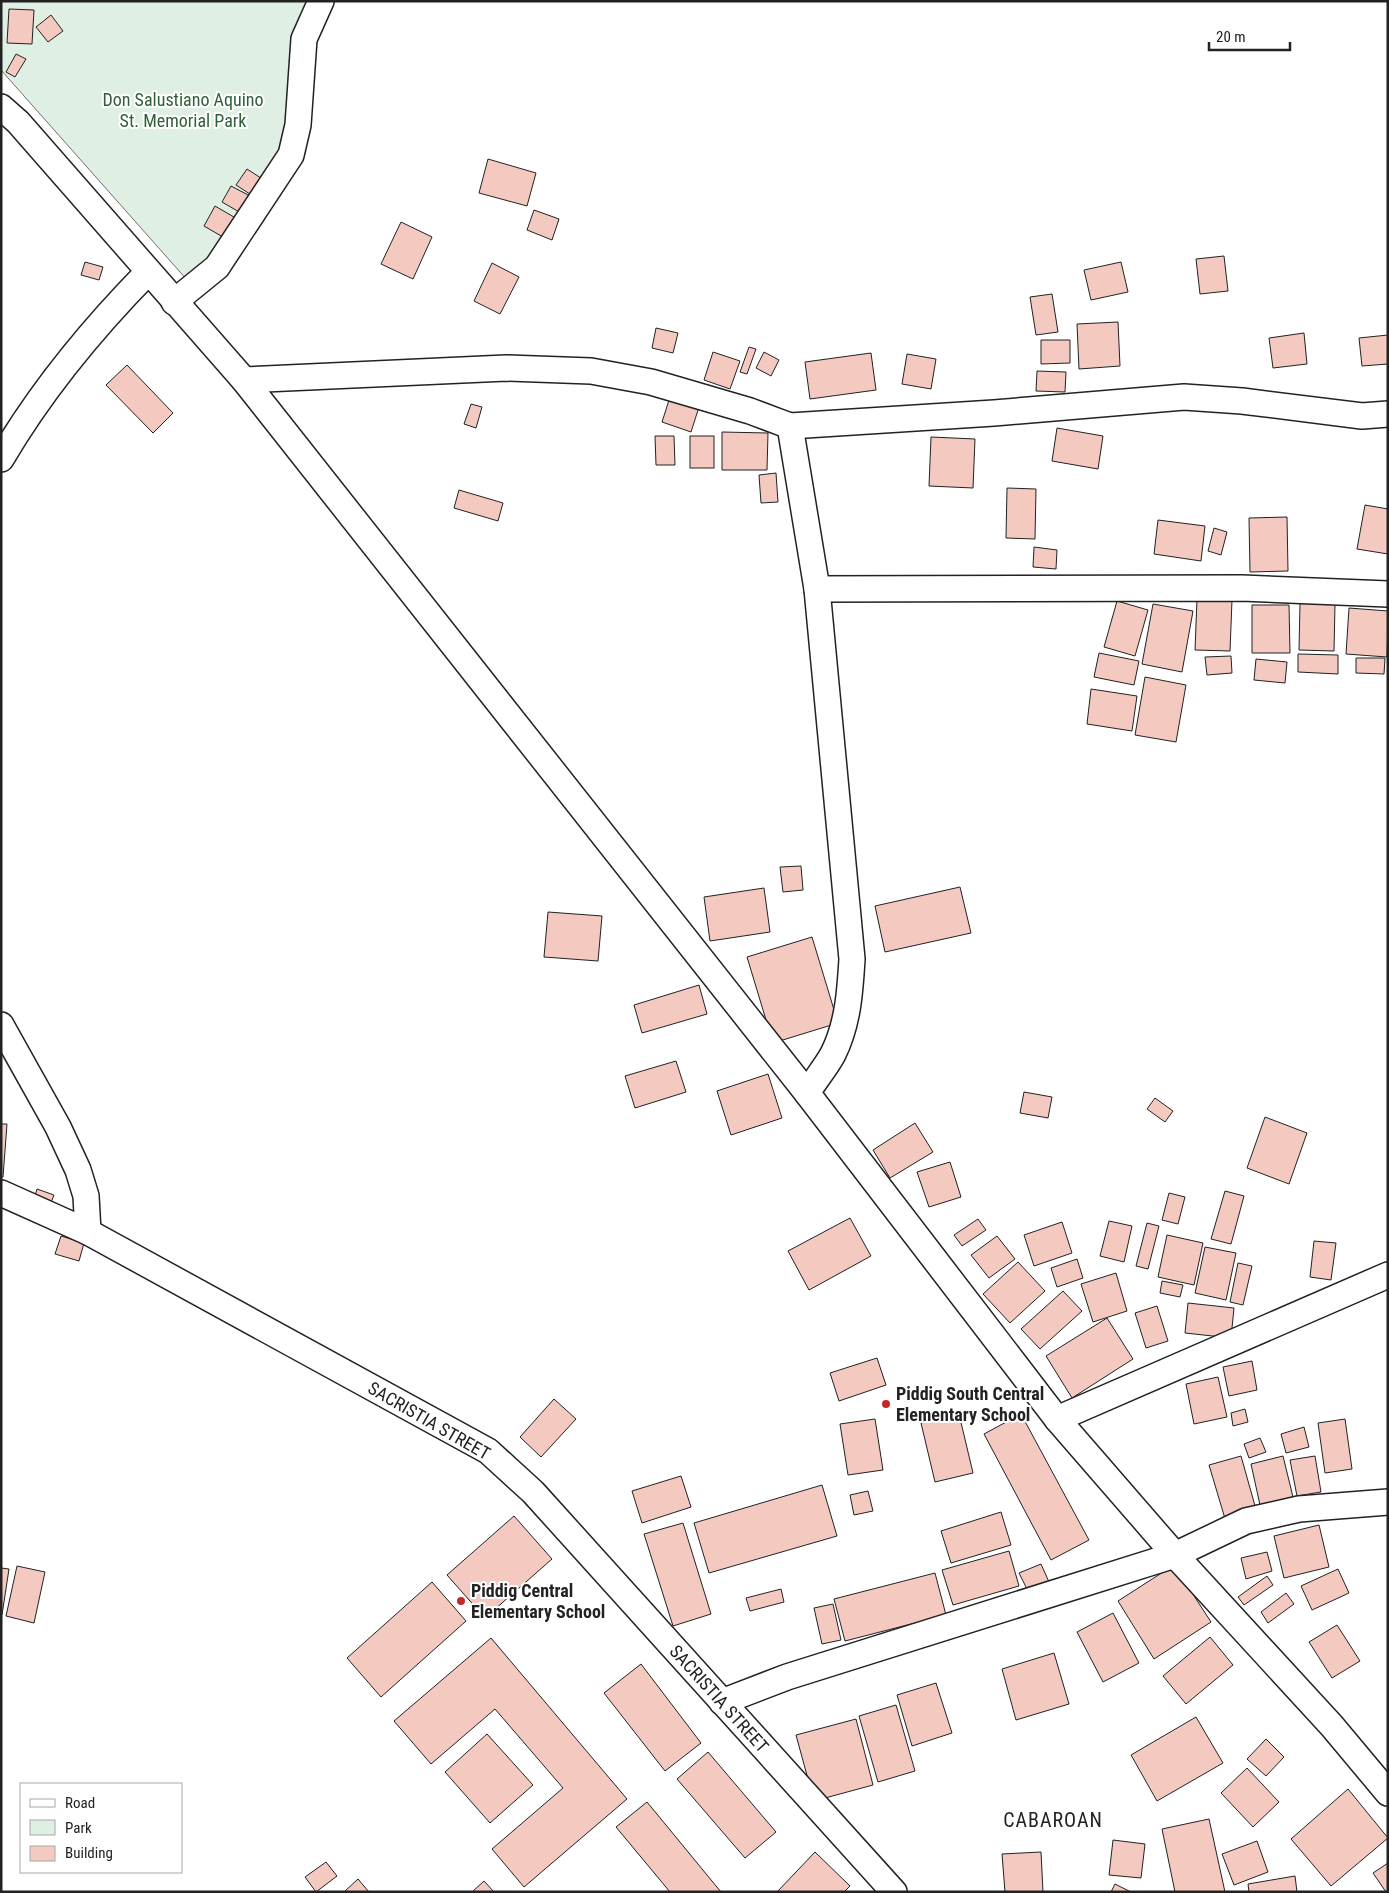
<svg xmlns="http://www.w3.org/2000/svg" width="1389" height="1893" font-family="'Roboto Condensed',sans-serif">
<style>
.green{fill:#e0efe3;stroke:#6f6f6f}
.building{fill:#f3c9c0;stroke:#222}
.lines{fill:none;stroke-linecap:round;stroke-linejoin:round}
.minor-casing{stroke:#222;stroke-width:28}
.minor{stroke:#fff;stroke-width:25}
.poi-dot{fill:#c62828;stroke:#fff;stroke-width:2}
.labels{text-anchor:middle;stroke-width:4;stroke-linejoin:round;paint-order:stroke}
.park-label{font-size:18px;fill:#2f5e38;stroke:#fff}
.poi-label{font-size:18px;font-weight:bold;fill:#222;stroke:#fff;text-anchor:start}
.street-label{font-size:18px;fill:#222;stroke:#fff}
.quarter-label{font-size:20px;letter-spacing:1px;fill:#222;stroke:#fff}
</style>
<rect width="100%" height="100%" fill="#fff"/>
<path class="green" d="M 1,1 L 312,1 L 288,148 L 234,238 L 188,281 L 1,70 Z"/>
<g class="building">
<path d="M 9,9 L 34,10 L 32,44 L 7,43 Z"/>
<path d="M 51,15 L 63,31 L 48,42 L 36,27 Z"/>
<path d="M 16,54 L 26,59 L 15,77 L 6,72 Z"/>
<path d="M 488,159 L 536,173 L 527,206 L 479,193 Z"/>
<path d="M 247,169 L 264,180 L 253,196 L 236,185 Z"/>
<path d="M 231,186 L 250,196 L 241,213 L 222,202 Z"/>
<path d="M 215,206 L 239,220 L 228,240 L 204,226 Z"/>
<path d="M 534,210 L 559,219 L 552,240 L 527,230 Z"/>
<path d="M 401,222 L 432,237 L 413,279 L 381,264 Z"/>
<path d="M 1224,256 L 1228,291 L 1200,294 L 1196,259 Z"/>
<path d="M 85,262 L 103,267 L 99,280 L 81,275 Z"/>
<path d="M 1121,262 L 1128,292 L 1091,300 L 1084,270 Z"/>
<path d="M 492,263 L 519,277 L 500,314 L 474,301 Z"/>
<path d="M 1052,294 L 1058,332 L 1036,335 L 1030,297 Z"/>
<path d="M 1118,322 L 1120,366 L 1079,369 L 1077,324 Z"/>
<path d="M 656,328 L 678,333 L 673,353 L 652,348 Z"/>
<path d="M 1304,333 L 1307,364 L 1273,368 L 1269,338 Z"/>
<path d="M 1388,335 L 1388,364 L 1362,366 L 1359,338 Z"/>
<path d="M 1041,340 L 1070,340 L 1070,363 L 1041,364 Z"/>
<path d="M 749,347 L 756,349 L 747,374 L 740,372 Z"/>
<path d="M 713,352 L 740,361 L 730,389 L 704,380 Z"/>
<path d="M 764,352 L 779,360 L 771,376 L 756,368 Z"/>
<path d="M 871,353 L 876,390 L 810,399 L 805,362 Z"/>
<path d="M 907,354 L 936,359 L 931,389 L 902,384 Z"/>
<path d="M 127,365 L 173,413 L 153,433 L 106,385 Z"/>
<path d="M 1037,371 L 1066,372 L 1065,392 L 1036,391 Z"/>
<path d="M 670,397 L 699,407 L 691,432 L 662,422 Z"/>
<path d="M 471,404 L 482,407 L 476,428 L 464,424 Z"/>
<path d="M 1057,428 L 1103,436 L 1098,469 L 1052,461 Z"/>
<path d="M 722,432 L 768,433 L 767,470 L 722,470 Z"/>
<path d="M 655,436 L 674,436 L 675,465 L 656,465 Z"/>
<rect x="690" y="436" width="24" height="32"/>
<path d="M 931,437 L 975,439 L 973,488 L 929,486 Z"/>
<path d="M 776,473 L 778,502 L 761,503 L 759,475 Z"/>
<path d="M 1007,488 L 1036,489 L 1035,539 L 1006,538 Z"/>
<path d="M 459,490 L 503,503 L 498,521 L 454,508 Z"/>
<path d="M 1365,505 L 1388,509 L 1388,554 L 1357,549 Z"/>
<path d="M 1287,517 L 1288,571 L 1250,572 L 1249,518 Z"/>
<path d="M 1158,520 L 1205,526 L 1201,561 L 1154,554 Z"/>
<path d="M 1214,528 L 1227,532 L 1221,555 L 1208,551 Z"/>
<path d="M 1034,547 L 1057,550 L 1056,569 L 1033,567 Z"/>
<path d="M 1197,599 L 1232,600 L 1230,651 L 1195,650 Z"/>
<path d="M 1117,601 L 1148,610 L 1135,656 L 1104,647 Z"/>
<path d="M 1300,603 L 1335,604 L 1334,651 L 1299,650 Z"/>
<path d="M 1153,604 L 1193,611 L 1182,672 L 1142,664 Z"/>
<path d="M 1252,605 L 1289,605 L 1290,653 L 1252,653 Z"/>
<path d="M 1349,608 L 1388,611 L 1387,657 L 1346,654 Z"/>
<path d="M 1099,653 L 1139,661 L 1134,685 L 1094,677 Z"/>
<path d="M 1298,654 L 1338,655 L 1338,674 L 1298,672 Z"/>
<path d="M 1231,656 L 1232,673 L 1207,675 L 1205,657 Z"/>
<path d="M 1356,658 L 1385,658 L 1384,674 L 1356,673 Z"/>
<path d="M 1256,659 L 1287,662 L 1285,683 L 1254,680 Z"/>
<path d="M 1145,677 L 1186,685 L 1176,742 L 1135,735 Z"/>
<path d="M 1091,689 L 1137,696 L 1132,731 L 1087,724 Z"/>
<path d="M 801,866 L 803,890 L 783,892 L 780,867 Z"/>
<path d="M 960,887 L 971,933 L 885,952 L 875,906 Z"/>
<path d="M 764,888 L 770,932 L 710,941 L 704,897 Z"/>
<path d="M 548,912 L 602,916 L 598,961 L 544,957 Z"/>
<path d="M 812,937 L 838,1023 L 773,1043 L 747,957 Z"/>
<path d="M 699,985 L 707,1014 L 642,1033 L 634,1005 Z"/>
<path d="M 676,1061 L 686,1092 L 635,1108 L 625,1076 Z"/>
<path d="M 768,1074 L 782,1118 L 731,1135 L 717,1091 Z"/>
<path d="M 1024,1092 L 1052,1097 L 1048,1118 L 1020,1113 Z"/>
<path d="M 1155,1098 L 1173,1111 L 1165,1122 L 1147,1109 Z"/>
<path d="M 1265,1117 L 1307,1133 L 1289,1184 L 1247,1168 Z"/>
<path d="M 915,1123 L 933,1152 L 890,1178 L 873,1150 Z"/>
<path d="M 1,1124 L 7,1124 L 3,1177 L 1,1177 Z"/>
<path d="M 950,1162 L 961,1197 L 929,1207 L 917,1172 Z"/>
<path d="M 37,1189 L 54,1195 L 50,1205 L 34,1199 Z"/>
<path d="M 1225,1191 L 1244,1196 L 1231,1244 L 1211,1239 Z"/>
<path d="M 1169,1193 L 1185,1197 L 1178,1224 L 1162,1220 Z"/>
<path d="M 850,1218 L 871,1256 L 809,1290 L 788,1251 Z"/>
<path d="M 978,1219 L 986,1230 L 962,1246 L 954,1235 Z"/>
<path d="M 1109,1221 L 1132,1226 L 1124,1262 L 1100,1256 Z"/>
<path d="M 1062,1222 L 1072,1253 L 1034,1266 L 1024,1235 Z"/>
<path d="M 1147,1223 L 1159,1226 L 1148,1269 L 1136,1266 Z"/>
<path d="M 1167,1235 L 1203,1243 L 1194,1285 L 1158,1277 Z"/>
<path d="M 61,1236 L 84,1243 L 79,1261 L 55,1254 Z"/>
<path d="M 997,1236 L 1015,1259 L 989,1278 L 971,1255 Z"/>
<path d="M 1314,1241 L 1336,1243 L 1331,1280 L 1310,1277 Z"/>
<path d="M 1205,1247 L 1236,1253 L 1226,1300 L 1195,1293 Z"/>
<path d="M 1077,1259 L 1083,1278 L 1057,1287 L 1051,1268 Z"/>
<path d="M 1018,1262 L 1045,1291 L 1010,1323 L 983,1294 Z"/>
<path d="M 1238,1263 L 1252,1266 L 1243,1305 L 1230,1302 Z"/>
<path d="M 1116,1273 L 1127,1311 L 1093,1322 L 1081,1284 Z"/>
<path d="M 1162,1281 L 1183,1285 L 1180,1297 L 1160,1293 Z"/>
<path d="M 1063,1291 L 1082,1311 L 1040,1349 L 1021,1329 Z"/>
<path d="M 1188,1303 L 1234,1308 L 1231,1338 L 1185,1333 Z"/>
<path d="M 1157,1306 L 1168,1341 L 1146,1348 L 1135,1313 Z"/>
<path d="M 1107,1318 L 1133,1359 L 1072,1398 L 1046,1356 Z"/>
<path d="M 877,1358 L 886,1385 L 839,1401 L 830,1373 Z"/>
<path d="M 1252,1361 L 1257,1390 L 1229,1396 L 1223,1367 Z"/>
<path d="M 1218,1377 L 1227,1417 L 1194,1424 L 1186,1384 Z"/>
<path d="M 554,1399 L 576,1419 L 541,1457 L 520,1437 Z"/>
<path d="M 1245,1409 L 1248,1422 L 1233,1426 L 1231,1413 Z"/>
<path d="M 959,1414 L 973,1473 L 935,1482 L 921,1423 Z"/>
<path d="M 1021,1414 L 1089,1540 L 1051,1560 L 984,1434 Z"/>
<path d="M 875,1419 L 883,1470 L 848,1475 L 840,1424 Z"/>
<path d="M 1345,1419 L 1352,1469 L 1325,1473 L 1318,1423 Z"/>
<path d="M 1304,1427 L 1309,1447 L 1286,1453 L 1281,1434 Z"/>
<path d="M 1260,1438 L 1266,1452 L 1249,1458 L 1244,1444 Z"/>
<path d="M 1241,1456 L 1257,1513 L 1226,1522 L 1209,1465 Z"/>
<path d="M 1283,1456 L 1293,1497 L 1260,1505 L 1251,1464 Z"/>
<path d="M 1315,1456 L 1321,1492 L 1297,1496 L 1290,1460 Z"/>
<path d="M 681,1476 L 691,1507 L 642,1523 L 632,1491 Z"/>
<path d="M 822,1485 L 837,1536 L 709,1573 L 694,1523 Z"/>
<path d="M 868,1491 L 873,1511 L 854,1515 L 850,1495 Z"/>
<path d="M 1001,1512 L 1011,1545 L 951,1563 L 941,1531 Z"/>
<path d="M 514,1516 L 552,1559 L 485,1618 L 447,1575 Z"/>
<path d="M 683,1523 L 711,1614 L 673,1626 L 644,1534 Z"/>
<path d="M 1319,1525 L 1329,1567 L 1284,1578 L 1274,1536 Z"/>
<path d="M 1009,1551 L 1019,1586 L 953,1605 L 942,1570 Z"/>
<path d="M 1267,1552 L 1272,1571 L 1246,1579 L 1241,1558 Z"/>
<path d="M 1041,1564 L 1049,1582 L 1028,1591 L 1019,1573 Z"/>
<path d="M 1174,1565 L 1211,1622 L 1154,1659 L 1118,1601 Z"/>
<path d="M 17,1566 L 45,1572 L 34,1623 L 6,1616 Z"/>
<path d="M 1,1568 L 9,1569 L 2,1615 L 1,1615 Z"/>
<path d="M 1338,1569 L 1349,1593 L 1312,1610 L 1301,1586 Z"/>
<path d="M 935,1573 L 946,1615 L 845,1641 L 834,1599 Z"/>
<path d="M 1267,1576 L 1273,1585 L 1244,1605 L 1238,1597 Z"/>
<path d="M 432,1582 L 466,1621 L 381,1697 L 347,1658 Z"/>
<path d="M 781,1589 L 784,1602 L 750,1611 L 746,1598 Z"/>
<path d="M 1286,1593 L 1294,1604 L 1268,1623 L 1261,1612 Z"/>
<path d="M 833,1604 L 841,1640 L 822,1644 L 814,1608 Z"/>
<path d="M 1113,1613 L 1139,1663 L 1103,1682 L 1077,1632 Z"/>
<path d="M 1337,1625 L 1360,1661 L 1332,1678 L 1309,1642 Z"/>
<path d="M 1210,1637 L 1233,1665 L 1186,1704 L 1163,1676 Z"/>
<path d="M 491,1638 L 627,1799 L 524,1887 L 492,1849 L 563,1788 L 495,1709 L 431,1764 L 394,1721 Z"/>
<path d="M 1054,1653 L 1069,1704 L 1016,1720 L 1002,1669 Z"/>
<path d="M 641,1664 L 701,1743 L 665,1771 L 604,1693 Z"/>
<path d="M 936,1683 L 952,1733 L 912,1746 L 897,1695 Z"/>
<path d="M 896,1705 L 915,1771 L 878,1782 L 859,1716 Z"/>
<path d="M 1196,1717 L 1223,1763 L 1157,1801 L 1131,1755 Z"/>
<path d="M 856,1719 L 873,1785 L 814,1801 L 796,1735 Z"/>
<path d="M 487,1734 L 533,1785 L 490,1823 L 445,1772 Z"/>
<path d="M 1266,1739 L 1284,1757 L 1266,1776 L 1247,1759 Z"/>
<path d="M 708,1752 L 776,1832 L 745,1858 L 677,1779 Z"/>
<path d="M 1247,1768 L 1279,1802 L 1253,1827 L 1221,1793 Z"/>
<path d="M 1348,1789 L 1388,1838 L 1331,1886 L 1291,1839 Z"/>
<path d="M 647,1802 L 721,1892 L 670,1892 L 616,1827 Z"/>
<path d="M 1209,1819 L 1225,1892 L 1175,1892 L 1162,1829 Z"/>
<path d="M 1113,1840 L 1145,1844 L 1141,1878 L 1109,1875 Z"/>
<path d="M 1257,1841 L 1268,1872 L 1234,1885 L 1222,1854 Z"/>
<path d="M 815,1852 L 850,1886 L 844,1892 L 777,1892 Z"/>
<path d="M 1041,1852 L 1043,1892 L 1005,1892 L 1002,1854 Z"/>
<path d="M 326,1862 L 337,1876 L 316,1892 L 305,1877 Z"/>
<path d="M 1388,1863 L 1388,1892 L 1386,1892 L 1373,1873 Z"/>
<path d="M 1295,1876 L 1297,1892 L 1249,1892 L 1248,1884 Z"/>
<path d="M 358,1879 L 369,1892 L 344,1892 Z"/>
<path d="M 484,1881 L 494,1892 L 472,1892 Z"/>
<path d="M 1115,1884 L 1131,1892 L 1111,1892 Z"/>
</g>
<g class="lines">
<defs>
<g id="minor">
<path d="M 1,107 L 18,122 L 244,380 L 807,1093 L 1057,1419 L 1175,1555 L 1332,1726 L 1388,1793"/>
<path d="M 174,302 L 217,267 L 291,155 L 298,125 L 304,39 L 321,1"/>
<path d="M 244,380 L 506,368 L 591,371 L 651,382 L 750,411 L 790,426 L 994,413 L 1184,397 L 1242,401 L 1362,416 L 1388,414"/>
<path d="M 790,426 L 817,589 L 852,959 C 850,992 848,1024 833,1054 C 826,1067 815,1080 807,1093"/>
<path d="M 1,459 C 42,389 91,330 148,272"/>
<path d="M 817,589 L 1242,588 L 1388,594"/>
<path d="M 1,1025 L 58,1127 L 78,1170 L 86,1196 L 88,1232"/>
<path d="M 1,1193 L 88,1232 L 488,1451 L 533,1492 L 894,1892"/>
<path d="M 1057,1419 L 1388,1275"/>
<path d="M 722,1702 L 787,1677 L 1175,1555 L 1246,1521 L 1299,1509 L 1388,1502"/>
</g>
</defs>
<use href="#minor" class="minor-casing"/>
<use href="#minor" class="minor"/>
</g>
<g class="poi-dot">
<circle cx="886" cy="1404" r="5"/>
<circle cx="461" cy="1601" r="5"/>
</g>
<g class="labels">
<g class="park-label">
<text x="183" y="106">Don Salustiano Aquino<tspan x="183" dy="21">St. Memorial Park</tspan></text>
</g>
<g class="poi-label">
<text x="896" y="1400">Piddig South Central<tspan x="896" dy="21">Elementary School</tspan></text>
<text x="471" y="1597">Piddig Central<tspan x="471" dy="21">Elementary School</tspan></text>
</g>
<g class="street-label">
<text transform="translate(429 1421) rotate(30)" y="6">SACRISTIA STREET</text>
<text transform="translate(719 1699) rotate(48)" y="6">SACRISTIA STREET</text>
</g>
<g class="quarter-label">
<text x="1053" y="1827">CABAROAN</text>
</g>
</g>
<rect width="1389" height="1893" fill="none" stroke="#222222" stroke-width="5"/>
<rect x="20" y="1783" width="162" height="90" fill="#ffffff" stroke="#a7a7a7"/>
<rect x="30" y="1799" width="25" height="8" fill="#ffffff" stroke="#a7a7a7"/>
<text x="65" y="1808" font-size="15" fill="#222222">Road</text>
<rect x="30" y="1820" width="25" height="15" fill="#e0efe3" stroke="#a7a7a7"/>
<text x="65" y="1833" font-size="15" fill="#222222">Park</text>
<rect x="30" y="1846" width="25" height="15" fill="#f3c9c0" stroke="#a7a7a7"/>
<text x="65" y="1858" font-size="15" fill="#222222">Building</text>
<path d="M1209 42v8h81v-8" fill="none" stroke="#222222" stroke-width="2.5"/>
<text x="1216" y="42" font-size="15" fill="#222222" stroke="#ffffff" stroke-width="4" paint-order="stroke">20 m</text>
</svg>
